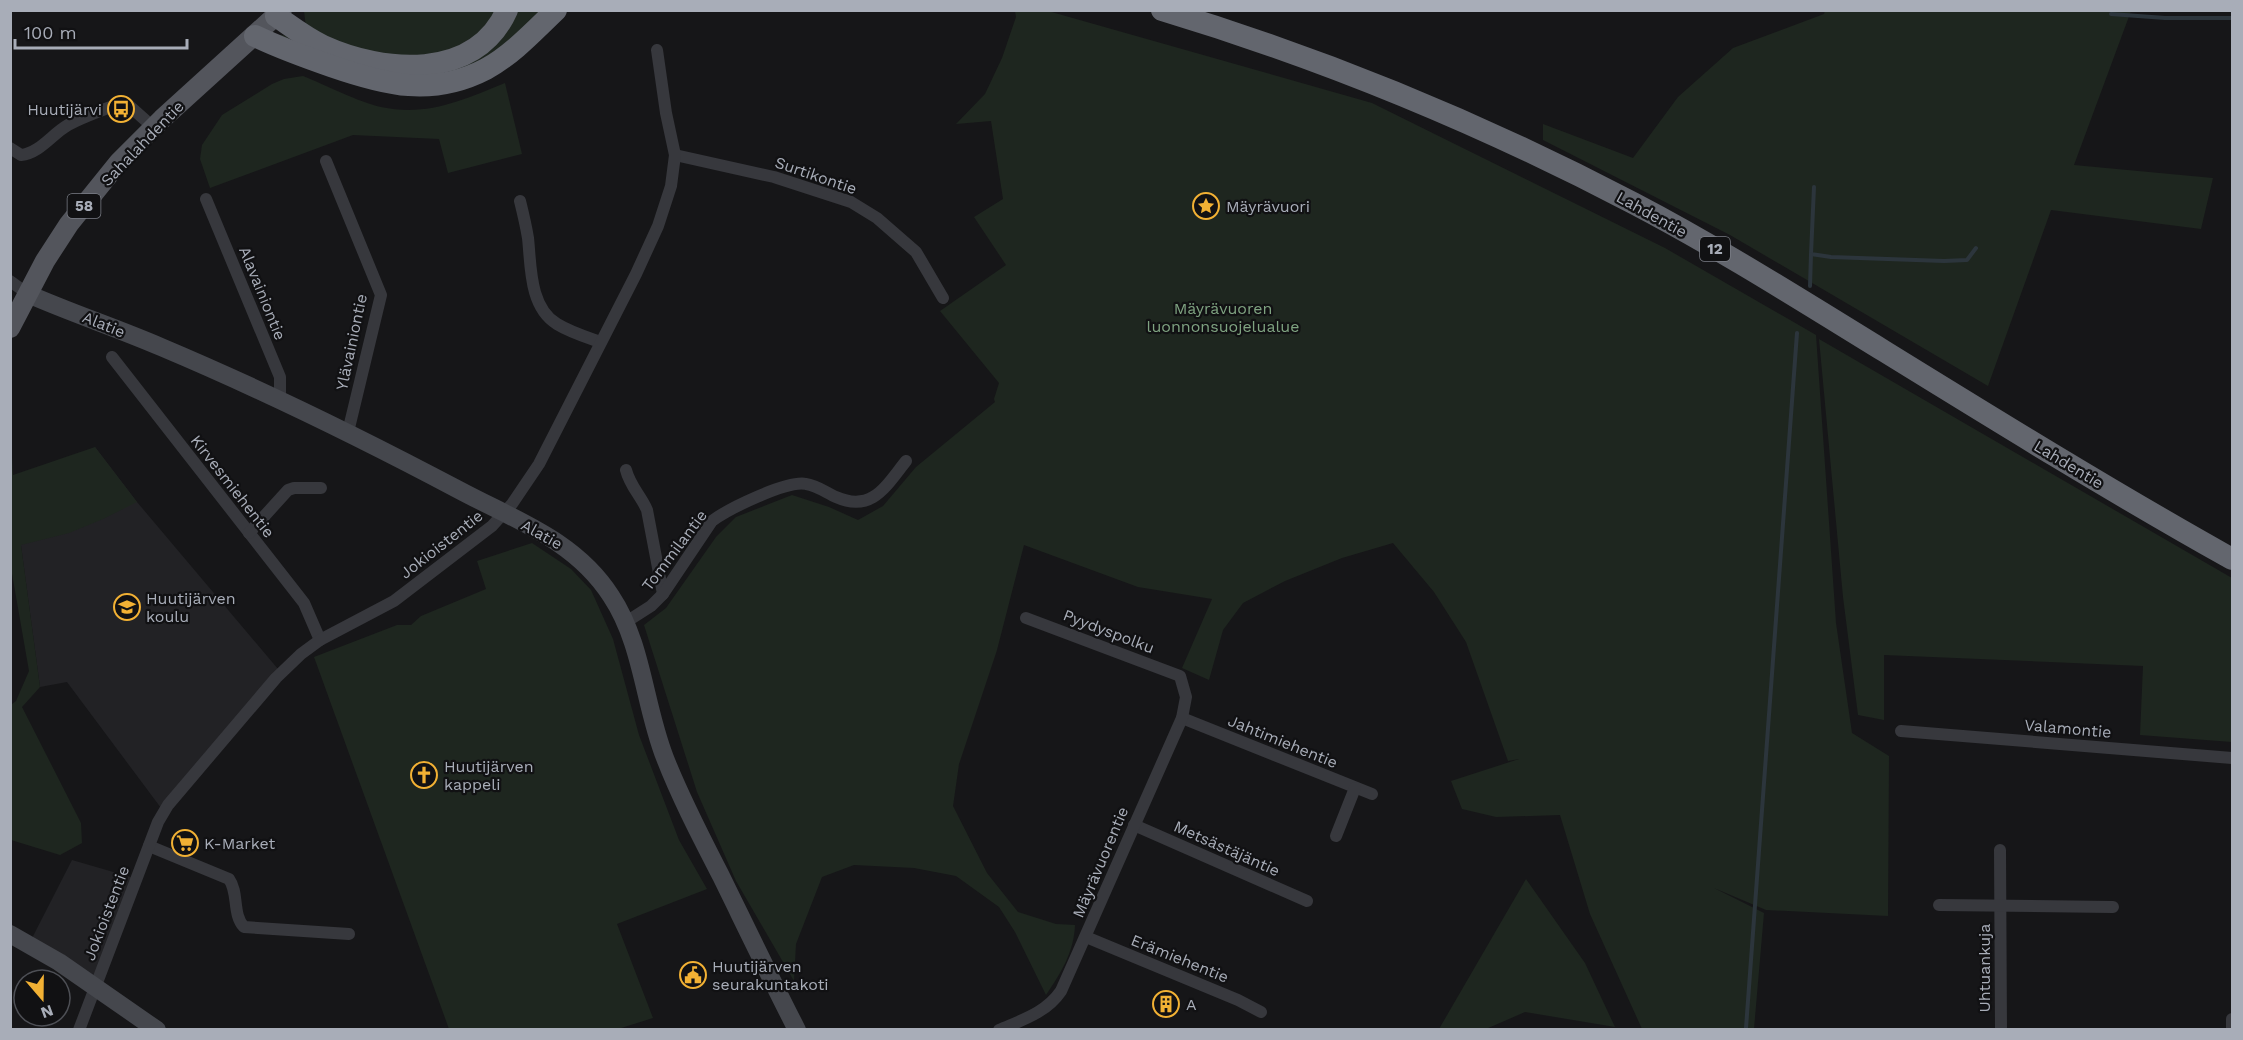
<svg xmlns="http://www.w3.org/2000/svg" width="2243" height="1040" font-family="'Work Sans',sans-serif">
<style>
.built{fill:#222225}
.green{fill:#1e261f}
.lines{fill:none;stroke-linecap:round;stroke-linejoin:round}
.stream{stroke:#2c353c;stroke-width:4}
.street{stroke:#37383d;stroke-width:12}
.secondary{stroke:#45474d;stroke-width:18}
.primary{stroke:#53555c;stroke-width:20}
.highway{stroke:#63666e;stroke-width:22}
.labels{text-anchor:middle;stroke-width:4.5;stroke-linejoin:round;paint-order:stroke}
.shield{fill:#111113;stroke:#7b7e86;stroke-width:1.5}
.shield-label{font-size:15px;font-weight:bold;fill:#a8adb8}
.poi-label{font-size:16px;fill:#a8adb8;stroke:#111113;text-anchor:start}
.street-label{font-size:16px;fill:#a8adb8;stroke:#111113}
.park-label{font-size:16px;fill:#7fa381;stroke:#111113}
</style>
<rect width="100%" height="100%" fill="#161618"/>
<g class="built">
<path d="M 95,447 L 137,502 L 278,669 L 161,808 L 67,682 L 40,687 L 15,501 Z"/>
<path d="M 72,860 L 141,880 L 94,993 L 27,948 Z"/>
</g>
<g class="green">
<path d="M 304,11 L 500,11 L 489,28 L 437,58 L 361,53 L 306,27 Z"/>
<path d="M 512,11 L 549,11 L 494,57 L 435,81 L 276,35 L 283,35 L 433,70 Z"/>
<path d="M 1015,11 L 1048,11 L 1372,103 L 1665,248 L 1816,335 L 1836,623 L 1852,733 L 1889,756 L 1888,916 L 1766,910 L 1714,888 L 1764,913 L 1754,1029 L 1642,1029 L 1590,914 L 1560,815 L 1496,817 L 1462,809 L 1451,781 L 1519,759 L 1508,761 L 1466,642 L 1434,592 L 1393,543 L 1342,558 L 1285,581 L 1243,603 L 1223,630 L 1209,680 L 1182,668 L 1212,599 L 1138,587 L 1024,545 L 997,650 L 959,764 L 953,806 L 987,873 L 1018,912 L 1056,924 L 1075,925 C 1074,952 1061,973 1046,995 L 1015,932 L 999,907 L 956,876 L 914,868 L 854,865 L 822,877 L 796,944 L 794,981 L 736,881 L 697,792 L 644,625 L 666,608 L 716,537 L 736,517 L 792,495 L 829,507 L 858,520 L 883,506 L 916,467 L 995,402 L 994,399 L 999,383 L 940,311 L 1006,265 L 974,217 L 1003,199 L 991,121 L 956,124 L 985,94 L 1002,58 L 1016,17 Z"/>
<path d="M 1825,11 L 2131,11 L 2074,165 L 2213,178 L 2201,229 L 2051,210 L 1988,386 L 1730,235 L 1543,140 L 1543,124 L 1633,158 L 1678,97 L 1733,48 L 1824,14 Z"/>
<path d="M 303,76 C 326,85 358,102 381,107 C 427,117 463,100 505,83 L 522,154 L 448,173 L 439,139 L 353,135 L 210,188 L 200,159 L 202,145 L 222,115 L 272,84 L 284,79 Z"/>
<path d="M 1819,339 L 2232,578 L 2232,742 L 2140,735 L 2143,666 L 1884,655 L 1884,720 L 1858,715 L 1843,597 Z"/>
<path d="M 11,438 L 13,475 L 95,447 L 137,502 L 103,519 L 69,533 L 21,545 L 40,687 L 22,707 L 81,823 L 82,843 L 60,855 L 11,840 L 11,705 L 16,701 L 29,671 L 11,568 Z"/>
<path d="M 532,543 L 571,569 L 591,590 L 613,639 L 639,735 L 679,840 L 707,889 L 617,924 L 653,1018 L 618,1029 L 449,1029 L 314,657 L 397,625 L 411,625 L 421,616 L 486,589 L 477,561 Z"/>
<path d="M 1526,879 L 1585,963 L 1615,1027 L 1525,1012 L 1486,1029 L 1439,1029 Z"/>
</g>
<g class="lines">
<g class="stream">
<path d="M 2111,14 L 2165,18 L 2232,18"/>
<path d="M 1814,187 L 1811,254 L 1831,257 L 1944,261 L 1967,260 L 1976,248"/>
<path d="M 1810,286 L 1811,254"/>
<path d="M 1746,1028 L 1797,333"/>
</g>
<g class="street">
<path d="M 10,148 L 21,155 C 40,153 52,134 68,125 C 86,115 105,109 125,102 L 153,127"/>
<path d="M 675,155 L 774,177 L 851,202 L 877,218 L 916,252 L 943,298"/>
<path d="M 326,161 L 381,295 L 348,432"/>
<path d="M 206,199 L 280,377 L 280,401"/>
<path d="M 520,201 C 523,213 526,226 528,238 C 531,265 529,307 557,324 C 570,332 586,337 600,342"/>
<path d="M 10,281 L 28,294"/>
<path d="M 112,357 L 304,603 L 320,640"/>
<path d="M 626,470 C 630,486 641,496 647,510 L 663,594"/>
<path d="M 249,533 L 288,490 L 294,488 L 321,488"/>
<path d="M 626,622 L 651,606 L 663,594 L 712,521 C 728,509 787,480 806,484 C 816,485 827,493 836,497 C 872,513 886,486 906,461"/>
<path d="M 1182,718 L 1372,794"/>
<path d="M 1901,731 L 2232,758"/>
<path d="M 1134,825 L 1307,901"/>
<path d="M 1336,836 L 1355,788"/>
<path d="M 149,846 L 229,879 C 239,893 232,914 244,927 L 349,934"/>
<path d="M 2000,850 L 2001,1030"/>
<path d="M 1939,905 L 2113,907"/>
<path d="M 1086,937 L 1238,1000 L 1261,1012"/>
<path d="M 79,1030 L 158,822 L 168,805 L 276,678 L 301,654 L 320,640 L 394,601 L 492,526 L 512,504 L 539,464 L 636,274 L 658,226 L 671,186 L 675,155 L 666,113 L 657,50"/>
<path d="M 999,1030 C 1022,1020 1046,1013 1061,991 L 1182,718 L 1186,697 L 1180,676 L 1026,618"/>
<path d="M 2232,1030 L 2232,1019"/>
</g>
<g class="secondary">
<path d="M 28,294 C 71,313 117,328 161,347 C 263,390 361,438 459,490 C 515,520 575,540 611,596 C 643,644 644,705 665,758 C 681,799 701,837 721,876 C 746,927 771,979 797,1030"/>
<path d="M 10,934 L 59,962 L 157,1030"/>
</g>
<path class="primary" d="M 10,328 L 45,261 L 69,224 L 119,162 L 162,119 L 282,10"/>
<g class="highway">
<path d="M 1162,10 C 1325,59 1482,124 1633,203 C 1719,248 1801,300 1884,351 C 1999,422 2114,493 2232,559"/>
<path d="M 276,16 C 292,27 306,38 323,46 C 382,73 475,82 507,10"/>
<path d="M 255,36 C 280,48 305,57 331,66 C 386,85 432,97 486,69 C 512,55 535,30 556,10"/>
</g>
</g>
<defs>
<symbol id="bus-ring" viewBox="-11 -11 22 22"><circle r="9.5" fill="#111113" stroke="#f2b134" stroke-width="1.5"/><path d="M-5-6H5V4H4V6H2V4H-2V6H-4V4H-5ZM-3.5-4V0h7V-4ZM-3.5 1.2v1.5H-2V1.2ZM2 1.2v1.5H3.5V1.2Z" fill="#f2b134"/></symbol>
<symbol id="sight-ring" viewBox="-11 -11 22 22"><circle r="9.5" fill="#111113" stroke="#f2b134" stroke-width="1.5"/><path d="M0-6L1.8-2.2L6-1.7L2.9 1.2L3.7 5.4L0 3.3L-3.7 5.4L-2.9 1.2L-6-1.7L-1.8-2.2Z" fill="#f2b134"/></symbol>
<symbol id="school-ring" viewBox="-11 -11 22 22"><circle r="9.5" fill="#111113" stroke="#f2b134" stroke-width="1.5"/><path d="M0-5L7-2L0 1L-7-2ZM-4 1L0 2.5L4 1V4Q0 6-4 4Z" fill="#f2b134"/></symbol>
<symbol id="church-ring" viewBox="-11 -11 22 22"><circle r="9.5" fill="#111113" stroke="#f2b134" stroke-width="1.5"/><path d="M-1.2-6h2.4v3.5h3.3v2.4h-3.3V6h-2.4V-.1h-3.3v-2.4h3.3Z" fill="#f2b134"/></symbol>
<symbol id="supermarket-ring" viewBox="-11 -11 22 22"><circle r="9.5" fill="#111113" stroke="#f2b134" stroke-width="1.5"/><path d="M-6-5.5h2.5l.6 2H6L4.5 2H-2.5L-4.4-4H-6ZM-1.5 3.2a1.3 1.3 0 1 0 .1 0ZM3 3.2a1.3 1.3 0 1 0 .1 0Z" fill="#f2b134"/></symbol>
<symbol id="civic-ring" viewBox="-11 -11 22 22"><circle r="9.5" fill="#111113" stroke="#f2b134" stroke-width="1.5"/><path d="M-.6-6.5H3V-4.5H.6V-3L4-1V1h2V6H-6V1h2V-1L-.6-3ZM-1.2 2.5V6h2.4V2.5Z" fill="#f2b134"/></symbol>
<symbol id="building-ring" viewBox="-11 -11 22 22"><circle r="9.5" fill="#111113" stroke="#f2b134" stroke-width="1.5"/><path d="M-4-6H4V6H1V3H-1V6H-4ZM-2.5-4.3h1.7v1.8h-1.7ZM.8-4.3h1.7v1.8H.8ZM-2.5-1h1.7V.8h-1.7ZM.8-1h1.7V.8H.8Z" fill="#f2b134"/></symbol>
</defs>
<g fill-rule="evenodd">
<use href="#bus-ring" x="106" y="94" width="30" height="30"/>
<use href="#sight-ring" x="1191" y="191" width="30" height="30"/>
<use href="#school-ring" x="112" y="592" width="30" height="30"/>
<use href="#church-ring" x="409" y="760" width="30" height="30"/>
<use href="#supermarket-ring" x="170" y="828" width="30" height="30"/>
<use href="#civic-ring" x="678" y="960" width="30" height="30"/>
<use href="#building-ring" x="1151" y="989" width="30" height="30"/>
</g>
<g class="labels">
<g class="shield">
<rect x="67.5" y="194" width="33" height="24" rx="4.5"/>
<rect x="1700" y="237" width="30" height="24" rx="4.5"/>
</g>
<g class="shield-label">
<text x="84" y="211">58</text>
<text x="1715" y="254">12</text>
</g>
<g class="poi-label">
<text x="102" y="115" text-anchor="end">Huutijärvi</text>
<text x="1226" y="212">Mäyrävuori</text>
<text x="146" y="604">Huutijärven<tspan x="146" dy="18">koulu</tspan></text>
<text x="444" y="772">Huutijärven<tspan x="444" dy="18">kappeli</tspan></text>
<text x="204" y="849">K-Market</text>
<text x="712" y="972">Huutijärven<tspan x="712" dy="18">seurakuntakoti</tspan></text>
<text x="1186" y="1010">A</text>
</g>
<g class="street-label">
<text transform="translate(142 143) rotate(-46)" y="6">Sahalahdentie</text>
<text transform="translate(816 175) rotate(19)" y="6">Surtikontie</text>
<text transform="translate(1652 214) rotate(29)" y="6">Lahdentie</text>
<text transform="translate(263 293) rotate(68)" y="6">Alavainiontie</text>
<text transform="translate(104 324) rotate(22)" y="6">Alatie</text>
<text transform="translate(351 342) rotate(-78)" y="6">Ylävainiontie</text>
<text transform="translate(2069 464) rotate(31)" y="6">Lahdentie</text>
<text transform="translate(233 486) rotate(52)" y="6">Kirvesmiehentie</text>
<text transform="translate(542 534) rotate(29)" y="6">Alatie</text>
<text transform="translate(441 544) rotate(-38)" y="6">Jokioistentie</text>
<text transform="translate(674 550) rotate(-53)" y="6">Tommilantie</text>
<text transform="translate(1109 631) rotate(21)" y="6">Pyydyspolku</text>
<text transform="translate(2068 728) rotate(5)" y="6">Valamontie</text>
<text transform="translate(1283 741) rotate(22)" y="6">Jahtimiehentie</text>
<text transform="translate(1227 848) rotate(24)" y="6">Metsästäjäntie</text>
<text transform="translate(1100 862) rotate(-67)" y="6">Mäyrävuorentie</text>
<text transform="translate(106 913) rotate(-69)" y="6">Jokioistentie</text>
<text transform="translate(1180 958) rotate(22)" y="6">Erämiehentie</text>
<text transform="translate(1984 968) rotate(-90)" y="6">Uhtuankuja</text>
</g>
<g class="park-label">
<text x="1223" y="314">Mäyrävuoren<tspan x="1223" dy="18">luonnonsuojelualue</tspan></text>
</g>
</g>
<rect width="2243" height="1040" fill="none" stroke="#a8adb8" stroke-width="24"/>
<g transform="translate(42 998) rotate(160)"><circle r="28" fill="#111113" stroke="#4d4f55" stroke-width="1.5"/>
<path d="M0-4.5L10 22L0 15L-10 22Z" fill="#f2b134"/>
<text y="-9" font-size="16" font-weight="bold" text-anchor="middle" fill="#a8adb8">N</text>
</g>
<path d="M15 39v9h172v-9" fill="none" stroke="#a8adb8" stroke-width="3"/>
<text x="24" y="39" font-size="18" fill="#a8adb8" stroke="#111113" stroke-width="4.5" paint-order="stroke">100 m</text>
</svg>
